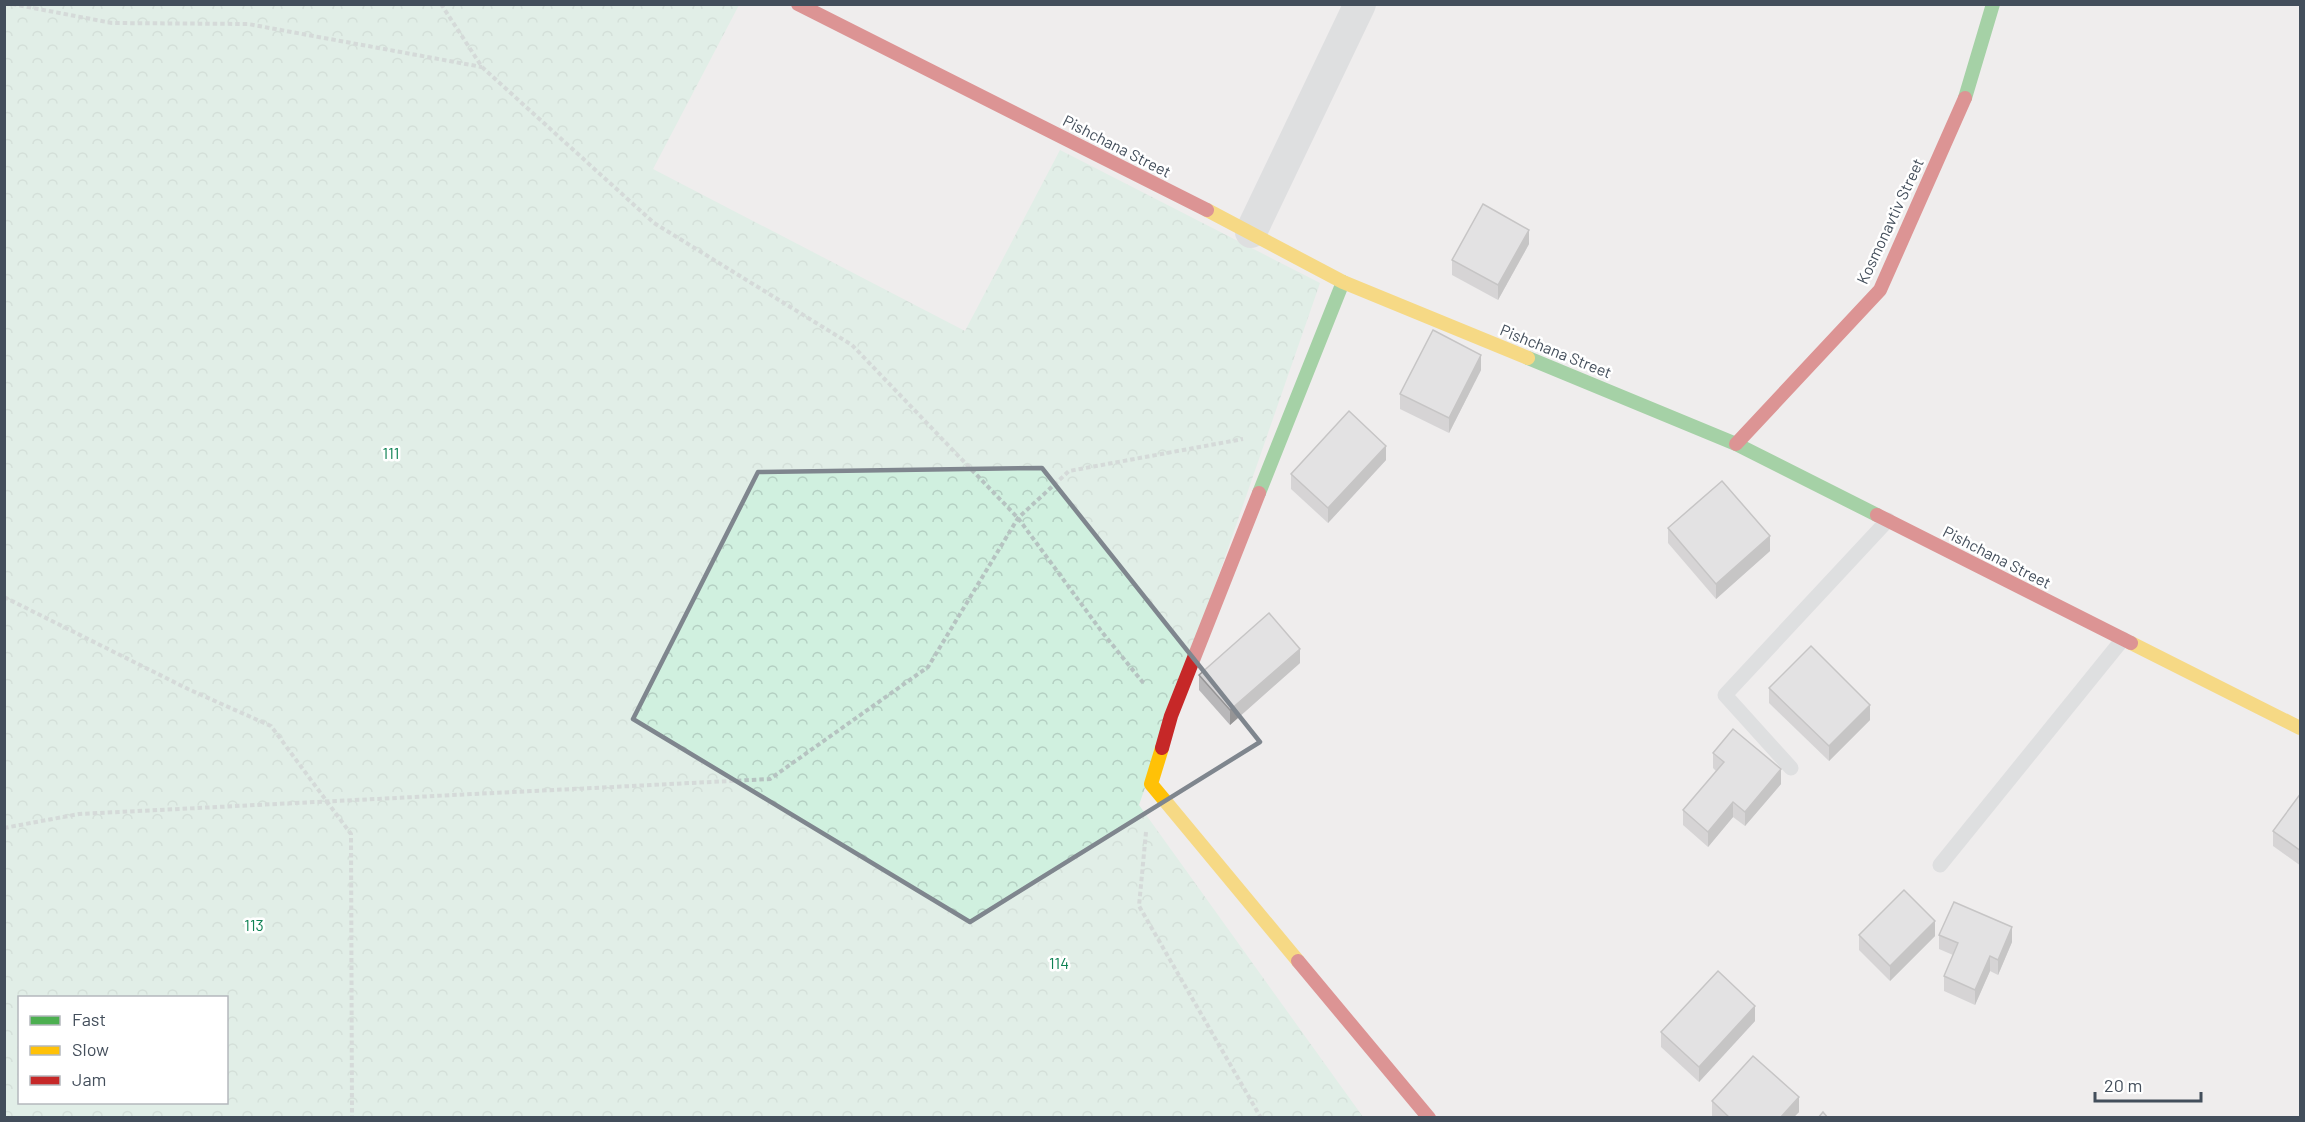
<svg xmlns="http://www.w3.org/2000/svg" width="2305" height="1122" font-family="Barlow,sans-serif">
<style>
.forest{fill:url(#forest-crowns);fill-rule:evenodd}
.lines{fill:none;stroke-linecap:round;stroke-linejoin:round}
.path{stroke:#b6c3c1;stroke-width:4;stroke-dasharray:4.5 3;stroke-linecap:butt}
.lane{stroke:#cbced1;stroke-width:15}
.street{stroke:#cbced1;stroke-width:32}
.fast{stroke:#4caf50;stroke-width:14}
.slow{stroke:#ffc107;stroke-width:14}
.jam{stroke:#c62828;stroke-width:14}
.wall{fill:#b8b7b9}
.shaded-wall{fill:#969596}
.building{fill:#d6d5d7;stroke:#969596;stroke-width:1.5}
.marked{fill:none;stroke:#7f868e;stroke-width:4.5;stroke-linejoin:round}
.labels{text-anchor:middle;stroke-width:5;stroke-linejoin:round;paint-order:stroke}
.street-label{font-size:16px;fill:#434e5b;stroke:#fff}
.park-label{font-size:16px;fill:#0f8254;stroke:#fff}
</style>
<defs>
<pattern id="forest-crowns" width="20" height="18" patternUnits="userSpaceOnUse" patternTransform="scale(1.5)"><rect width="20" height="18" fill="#d0f0df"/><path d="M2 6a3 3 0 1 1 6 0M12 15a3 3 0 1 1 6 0" fill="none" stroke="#b4cfc2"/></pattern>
</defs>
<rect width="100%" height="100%" fill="#efeded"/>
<path class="forest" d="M 5,5 L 739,5 L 653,169 L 965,331 L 1060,150 L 1320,283 L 1139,805 L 1363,1117 L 5,1118 ZM 20,998 L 226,998 L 226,1102 L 20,1102 Z"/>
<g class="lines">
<g class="path">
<path d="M 12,4 L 112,23 L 248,24 L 482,67"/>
<path d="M 441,4 L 482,67 L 654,223 L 852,345 L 1018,518 L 1102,632 L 1145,685"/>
<path d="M 4,597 L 188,689 L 271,726 L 351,834 L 352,1118"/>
<path d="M 4,828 L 79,814 L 770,779 L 928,667 L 1018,518 L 1069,471 L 1243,439"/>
<path d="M 1146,832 L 1139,906 L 1261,1118"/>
</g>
<g class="lane">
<path d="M 1791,768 L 1725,695 L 1888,520"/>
<path d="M 1940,865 L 2123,639"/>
</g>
<path class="street" d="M 1251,232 L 1360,4"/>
<g class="fast">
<path d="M 1965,98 L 1993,4"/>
<path d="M 1528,358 L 1736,444 L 1877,515"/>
<path d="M 1259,493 L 1343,282"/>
</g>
<g class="slow">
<path d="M 1207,210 L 1343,282 L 1528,358"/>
<path d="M 2131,643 L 2300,728"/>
<path d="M 1162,748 L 1151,784 L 1298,961"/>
</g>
<g class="jam">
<path d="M 798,4 L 1207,210"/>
<path d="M 1736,444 L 1880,290 L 1965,98"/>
<path d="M 1877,515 L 2131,643"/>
<path d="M 1162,748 L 1171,716 L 1259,493"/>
<path d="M 1298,961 L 1429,1118"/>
</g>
</g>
<g class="wall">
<path d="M 1529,244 L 1498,300 L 1452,275 L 1452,260 Z"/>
<path d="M 1481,370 L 1449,433 L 1400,409 L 1400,394 Z"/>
<path d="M 1386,460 L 1328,523 L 1291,489 L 1291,474 Z"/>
<path d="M 1668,528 L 1770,551 L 1716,599 L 1668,543 Z"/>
<path d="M 1300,663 L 1230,725 L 1199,690 L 1199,675 Z"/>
<path d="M 1769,688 L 1870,720 L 1829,761 L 1769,703 Z"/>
<path d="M 1713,753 L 1781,784 L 1745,826 L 1733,817 L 1708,847 L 1683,825 L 1683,810 L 1716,771 L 1713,768 Z"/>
<path d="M 2301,793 L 2301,866 L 2273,846 L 2273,831 Z"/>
<path d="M 1859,935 L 1935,936 L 1890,981 L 1859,950 Z"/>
<path d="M 1939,935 L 2012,942 L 1998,975 L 1990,971 L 1975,1005 L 1944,991 L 1944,976 L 1953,955 L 1939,949 Z"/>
<path d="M 1755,1021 L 1699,1082 L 1661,1047 L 1661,1032 Z"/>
<path d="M 1712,1101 L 1799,1112 L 1793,1118 L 1713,1118 L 1712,1116 Z"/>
</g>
<g class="shaded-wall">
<path d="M 1529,230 L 1529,244 L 1498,300 L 1498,285 Z"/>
<path d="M 1481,355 L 1481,370 L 1449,433 L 1449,418 Z"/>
<path d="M 1386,446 L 1386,460 L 1328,523 L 1328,508 Z"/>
<path d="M 1770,536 L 1770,551 L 1716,599 L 1716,584 Z"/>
<path d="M 1300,649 L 1300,663 L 1230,725 L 1230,710 Z"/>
<path d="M 1870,705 L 1870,720 L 1829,761 L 1829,746 Z"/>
<path d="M 1781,769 L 1781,784 L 1745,826 L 1745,812 Z"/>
<path d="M 1733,802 L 1733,817 L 1708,847 L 1708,832 Z"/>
<path d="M 1935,921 L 1935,936 L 1890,981 L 1890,966 Z"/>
<path d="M 2012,927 L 2012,942 L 1998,975 L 1998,960 Z"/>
<path d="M 1990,956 L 1990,971 L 1975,1005 L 1975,990 Z"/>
<path d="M 1755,1006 L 1755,1021 L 1699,1082 L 1699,1067 Z"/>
<path d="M 1799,1097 L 1799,1112 L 1793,1118 L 1780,1118 Z"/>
</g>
<g class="building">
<path d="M 1483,204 L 1529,230 L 1498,285 L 1452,260 Z"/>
<path d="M 1433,330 L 1481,355 L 1449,418 L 1400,394 Z"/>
<path d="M 1349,411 L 1386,446 L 1328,508 L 1291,474 Z"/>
<path d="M 1722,481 L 1770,536 L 1716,584 L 1668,528 Z"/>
<path d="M 1269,613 L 1300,649 L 1230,710 L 1199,675 Z"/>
<path d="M 1811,646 L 1870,705 L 1829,746 L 1769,688 Z"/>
<path d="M 1733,729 L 1781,769 L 1745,812 L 1733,802 L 1708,832 L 1683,810 L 1724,762 L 1713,753 Z"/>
<path d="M 2301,793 L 2301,851 L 2273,831 Z"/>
<path d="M 1904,890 L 1935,921 L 1890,966 L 1859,935 Z"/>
<path d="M 1954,902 L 2012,927 L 1998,960 L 1990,956 L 1975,990 L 1944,976 L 1958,943 L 1939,935 Z"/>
<path d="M 1718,971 L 1755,1006 L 1699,1067 L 1661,1032 Z"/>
<path d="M 1753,1056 L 1799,1097 L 1780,1118 L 1730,1118 L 1712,1101 Z"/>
<path d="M 1823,1112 L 1828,1118 L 1818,1118 Z"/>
</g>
<path d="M0 0H2305V1122H0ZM 1042,468 L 1260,742 L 970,922 L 633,719 L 758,472 Z" fill="#efeded" fill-opacity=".55" fill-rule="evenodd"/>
<path class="marked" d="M 1042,468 L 1260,742 L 970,922 L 633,719 L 758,472 Z"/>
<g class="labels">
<g class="street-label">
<text transform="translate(1117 146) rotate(27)" y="6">Pishchana Street</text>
<text transform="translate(1890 221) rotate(-65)" y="6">Kosmonavtiv Street</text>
<text transform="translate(1556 351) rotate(22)" y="6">Pishchana Street</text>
<text transform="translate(1997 557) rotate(27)" y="6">Pishchana Street</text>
</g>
<g class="park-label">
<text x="391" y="459">111</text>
<text x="254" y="931">113</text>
<text x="1059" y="969">114</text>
</g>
</g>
<rect width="2305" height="1122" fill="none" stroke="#434e5b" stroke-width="12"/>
<rect x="18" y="996" width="210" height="108" fill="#ffffff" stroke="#b4b8bd" stroke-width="1.5"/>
<rect x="30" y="1016" width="30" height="9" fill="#4caf50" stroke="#b4b8bd" stroke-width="1.5"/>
<text x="72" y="1026" font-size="18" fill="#434e5b">Fast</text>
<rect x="30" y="1046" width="30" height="9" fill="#ffc107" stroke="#b4b8bd" stroke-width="1.5"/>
<text x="72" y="1056" font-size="18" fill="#434e5b">Slow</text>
<rect x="30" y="1076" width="30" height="9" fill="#c62828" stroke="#b4b8bd" stroke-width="1.5"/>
<text x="72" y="1086" font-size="18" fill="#434e5b">Jam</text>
<path d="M2095 1092v9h106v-9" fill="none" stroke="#434e5b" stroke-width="3"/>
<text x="2104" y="1092" font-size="18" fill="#434e5b" stroke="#ffffff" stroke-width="4.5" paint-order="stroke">20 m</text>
</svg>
